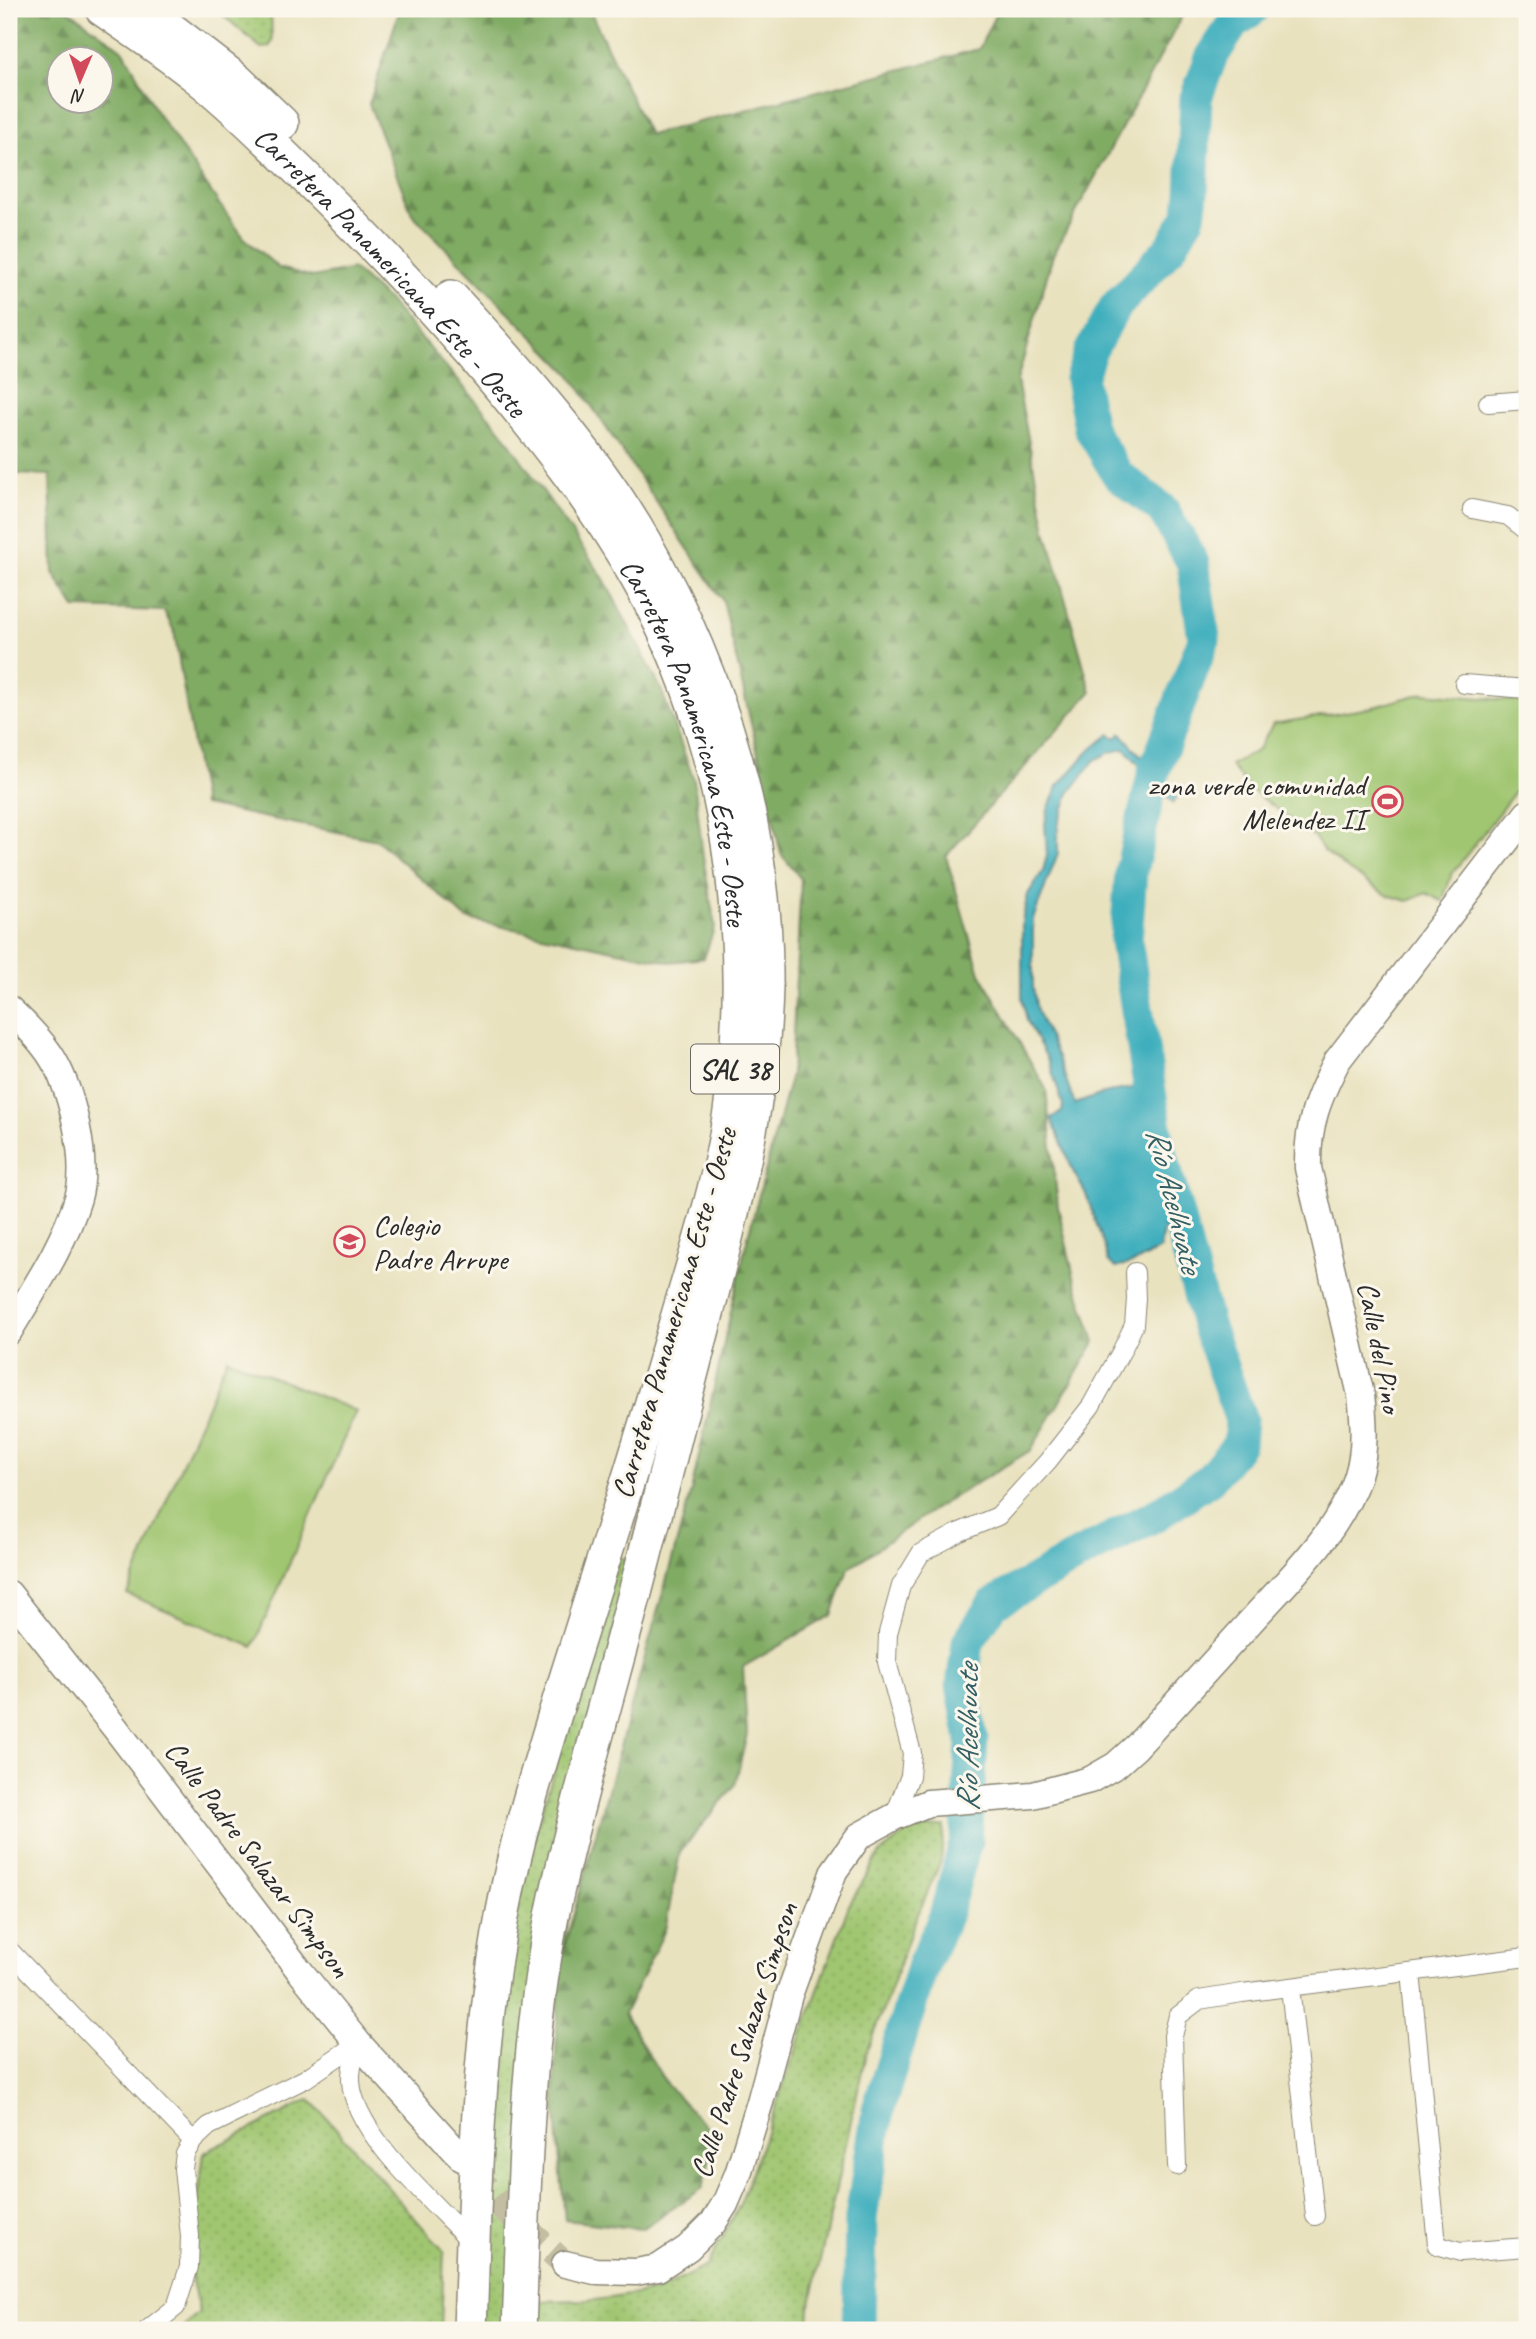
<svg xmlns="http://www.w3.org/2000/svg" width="1536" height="2339" font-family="Caveat,sans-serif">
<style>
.grass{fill:url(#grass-dots);stroke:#66784e;stroke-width:2}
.forest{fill:url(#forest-firs);stroke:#566b47;stroke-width:2;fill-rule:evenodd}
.pitch{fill:#a0c671;stroke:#66784e;stroke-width:2}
.water{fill:#41afbd;stroke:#366d74;stroke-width:2}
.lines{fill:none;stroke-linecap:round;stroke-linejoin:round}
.river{stroke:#41afbd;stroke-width:33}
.secondary-tunnel{stroke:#c3bda1;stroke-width:26;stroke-dasharray:26 13;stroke-linecap:butt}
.street-casing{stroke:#8a8675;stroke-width:20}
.secondary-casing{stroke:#8a8675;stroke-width:29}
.highway-casing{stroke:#8a8675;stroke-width:36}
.street{stroke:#fff;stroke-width:18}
.secondary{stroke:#fff;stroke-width:26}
.highway{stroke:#fff;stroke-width:33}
.labels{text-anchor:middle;stroke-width:6;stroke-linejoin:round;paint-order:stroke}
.shield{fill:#fbf7ec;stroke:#696865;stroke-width:2}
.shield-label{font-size:28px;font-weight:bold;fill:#2b2b2b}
.street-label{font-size:30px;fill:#2b2b2b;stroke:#fbf7ec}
.poi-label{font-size:30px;fill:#2b2b2b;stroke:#fbf7ec;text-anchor:end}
.water-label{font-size:32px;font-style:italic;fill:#346065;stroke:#fbf7ec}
</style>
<defs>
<pattern id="grass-dots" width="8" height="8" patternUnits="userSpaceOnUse" patternTransform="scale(1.75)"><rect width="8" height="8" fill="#a0c671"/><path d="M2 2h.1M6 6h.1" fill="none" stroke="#8aaa62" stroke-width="1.8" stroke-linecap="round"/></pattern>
<pattern id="forest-firs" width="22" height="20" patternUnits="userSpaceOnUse" patternTransform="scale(1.75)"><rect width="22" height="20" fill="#80ab63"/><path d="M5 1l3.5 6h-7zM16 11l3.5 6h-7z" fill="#698b52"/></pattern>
</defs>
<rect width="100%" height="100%" fill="#fbf7ec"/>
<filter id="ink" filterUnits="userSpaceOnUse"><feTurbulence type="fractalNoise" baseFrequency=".0143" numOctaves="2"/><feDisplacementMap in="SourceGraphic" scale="14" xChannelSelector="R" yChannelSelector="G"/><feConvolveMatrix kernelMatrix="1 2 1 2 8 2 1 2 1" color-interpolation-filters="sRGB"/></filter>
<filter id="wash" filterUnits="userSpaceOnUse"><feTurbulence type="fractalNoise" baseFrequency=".00686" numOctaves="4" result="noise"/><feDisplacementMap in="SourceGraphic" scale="28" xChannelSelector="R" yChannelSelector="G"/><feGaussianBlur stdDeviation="1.57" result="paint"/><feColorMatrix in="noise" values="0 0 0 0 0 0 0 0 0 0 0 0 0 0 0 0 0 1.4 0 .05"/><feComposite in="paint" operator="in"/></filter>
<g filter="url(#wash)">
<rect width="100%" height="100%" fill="#e9e2bf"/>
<g class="grass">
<path d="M 216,9 L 271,9 L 272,42 L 269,47 L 261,48 Z"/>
<path d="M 619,1558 L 627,1559 L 603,1685 L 505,2330 L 478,2330 L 490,2060 L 524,1869 Z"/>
<path d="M 944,1826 L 941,1861 L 912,1928 L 886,2002 L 866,2053 L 810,2306 L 809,2330 L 535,2330 L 536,2301 L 596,2300 L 657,2291 L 707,2266 L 740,2204 L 849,1905 L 880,1853 L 910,1830 Z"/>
<path d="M 310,2099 L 444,2251 L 441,2330 L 180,2330 L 199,2312 L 189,2267 L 204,2153 Z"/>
</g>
<g class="forest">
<path d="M 9,9 L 67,9 L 124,51 L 156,111 L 220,205 L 245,239 L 279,268 L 313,277 L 353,269 L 389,301 L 500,429 L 604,579 L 661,689 L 694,780 L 703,857 L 715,926 L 704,958 L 670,962 L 467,919 L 377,840 L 203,805 L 174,631 L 164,611 L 75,608 L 53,573 L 50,475 L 9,474 ZM 60,60 L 102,60 L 102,102 L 60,102 Z"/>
<path d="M 400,9 L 589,9 L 649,135 L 979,49 L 998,9 L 1186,9 L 1053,255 L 1017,381 L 1046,530 L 1091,692 L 946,856 L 980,973 L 1046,1089 L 1058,1207 L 1075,1281 L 1095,1342 L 1031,1450 L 931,1511 L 848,1569 L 832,1615 L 743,1667 L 747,1734 L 735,1785 L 680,1852 L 665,1930 L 624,2014 L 667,2085 L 715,2136 L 703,2188 L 642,2229 L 565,2220 L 554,2095 L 560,1963 L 691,1491 L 746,1244 L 791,1074 L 801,879 L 781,854 L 723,601 L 570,374 L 412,214 L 369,104 Z"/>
</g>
<g class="pitch">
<path d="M 1423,693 L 1527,702 L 1527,776 L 1452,874 L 1442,901 L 1426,893 L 1408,901 L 1387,895 L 1351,872 L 1324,851 L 1314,837 L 1250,789 L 1230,765 L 1257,751 L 1273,724 L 1370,708 Z"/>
<path d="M 227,1358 L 356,1411 L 253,1647 L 127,1594 Z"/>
</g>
<path class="water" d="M 1121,733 L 1177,797 L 1173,803 L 1125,749 L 1110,752 L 1095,760 L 1069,793 L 1058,826 L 1058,853 L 1033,919 L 1033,987 L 1037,1011 L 1057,1055 L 1075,1104 L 1108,1092 L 1140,1087 L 1142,1118 L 1163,1187 L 1166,1212 L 1160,1249 L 1136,1262 L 1116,1268 L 1108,1261 L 1104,1245 L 1086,1194 L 1074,1173 L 1051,1118 L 1062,1112 L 1063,1105 L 1049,1062 L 1027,1021 L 1022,998 L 1022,921 L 1028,894 L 1043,871 L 1047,855 L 1045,824 L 1048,809 L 1058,786 L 1087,753 L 1110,734 L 1116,738 Z"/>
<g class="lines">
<path class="river" d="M 859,2330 L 861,2218 L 878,2110 L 923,1965 L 945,1916 L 966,1841 L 972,1740 L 962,1685 L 968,1642 L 993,1604 L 1077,1556 L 1158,1514 L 1210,1479 L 1239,1444 L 1241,1420 L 1207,1324 L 1158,1141 L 1126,941 L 1131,871 L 1154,771 L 1204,639 L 1193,563 L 1163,510 L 1118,475 L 1090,428 L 1081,379 L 1090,352 L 1115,307 L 1170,248 L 1189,216 L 1192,194 L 1196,98 L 1211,58 L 1233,24 L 1253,9"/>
</g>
</g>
<g filter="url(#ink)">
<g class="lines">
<path class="secondary-tunnel" d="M 470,2168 L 504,2209 L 565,2264"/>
<defs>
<g id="street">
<path d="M 1488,403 L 1527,400"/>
<path d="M 1472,509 L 1508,516 L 1527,531"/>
<path d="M 1464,684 L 1527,689"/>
<path d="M 894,1817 L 910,1776 L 912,1753 L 887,1662 L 888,1633 L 901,1586 L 921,1553 L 960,1532 L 998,1516 L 1048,1461 L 1091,1406 L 1121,1352 L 1134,1325 L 1136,1299 L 1135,1272"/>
<path d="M 9,1950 L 193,2141"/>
<path d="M 1411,1972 L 1437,2245 L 1460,2252 L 1527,2247"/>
<path d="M 1290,1987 L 1315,2216"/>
<path d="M 358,2043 C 355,2054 350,2068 351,2080 C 352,2133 437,2205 472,2243"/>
<path d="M 1177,2166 L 1173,2036 L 1178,2016 L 1199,2000 L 1242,1993 L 1527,1957"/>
<path d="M 147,2330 L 176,2307 L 189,2267 L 190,2236 L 183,2169 L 185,2154 L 193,2141 L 209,2126 L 305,2079 L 358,2043"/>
</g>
<g id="secondary">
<path d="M 9,1009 C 23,1022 38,1037 49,1053 C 71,1085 89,1159 78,1198 C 64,1245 34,1289 9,1331"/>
<path d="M 9,1594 L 116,1729 L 299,1970 L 358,2043 L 462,2158"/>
<path d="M 565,2264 L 595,2271 L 636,2272 L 658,2268 L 688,2248 L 713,2223 L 725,2204 L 738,2174 L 760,2102 L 789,1995 L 834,1871 L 859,1836 L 894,1817 L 928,1803 L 1033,1795 L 1090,1780 L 1116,1765 L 1136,1747 C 1175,1705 1213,1663 1251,1621 C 1289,1579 1341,1530 1358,1475 C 1366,1449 1364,1421 1361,1395 L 1308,1168 C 1307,1125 1318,1098 1337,1061 L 1527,814"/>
</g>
<g id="highway">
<path id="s1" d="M 102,9 C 134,31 167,53 197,77 C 228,101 256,129 284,156 C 349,219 412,285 472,354 C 540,434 605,514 653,608 C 727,754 752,926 733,1089 C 724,1170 697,1250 674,1329 C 646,1424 616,1520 586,1615 C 563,1689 538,1764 519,1839 C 477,2004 476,2162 470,2330"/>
<path d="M 145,9 L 237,80 L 282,123"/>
<path d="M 451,297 C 521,373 593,453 645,543 C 721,676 768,831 766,986 C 764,1101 732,1214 704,1325 C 681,1416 658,1507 634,1597 C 609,1691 582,1784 560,1879 C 525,2027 525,2179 519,2330"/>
</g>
</defs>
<use href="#street" class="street-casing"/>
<use href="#secondary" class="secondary-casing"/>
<use href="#highway" class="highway-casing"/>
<use href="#street" class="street"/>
<use href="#secondary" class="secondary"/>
<use href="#highway" class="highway"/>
</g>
</g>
<defs>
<symbol id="stadium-ring" viewBox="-11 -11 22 22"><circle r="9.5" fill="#fbf7ec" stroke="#d1495b" stroke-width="1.5"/><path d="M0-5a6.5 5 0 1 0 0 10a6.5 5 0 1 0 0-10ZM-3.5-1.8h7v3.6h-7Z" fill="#d1495b"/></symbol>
<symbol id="school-ring" viewBox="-11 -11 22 22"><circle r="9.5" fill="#fbf7ec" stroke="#d1495b" stroke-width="1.5"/><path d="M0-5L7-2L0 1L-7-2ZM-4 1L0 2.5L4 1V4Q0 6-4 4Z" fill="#d1495b"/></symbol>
</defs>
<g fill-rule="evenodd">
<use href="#stadium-ring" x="1370" y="784" width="35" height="35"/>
<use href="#school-ring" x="332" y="1224" width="35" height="35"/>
</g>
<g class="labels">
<rect class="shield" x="691" y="1044.5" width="88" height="49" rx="5"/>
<g class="shield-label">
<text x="735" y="1079">SAL 38</text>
</g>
<g class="street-label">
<text dy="10" stroke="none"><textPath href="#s1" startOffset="392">Carretera Panamericana Este - Oeste</textPath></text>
<text dy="10" stroke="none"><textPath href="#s1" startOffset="959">Carretera Panamericana Este - Oeste</textPath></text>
<text transform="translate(674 1313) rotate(-74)" y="10">Carretera Panamericana Este - Oeste</text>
<text transform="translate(1380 1347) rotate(79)" y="10">Calle del Pino</text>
<text transform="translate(258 1859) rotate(53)" y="10">Calle Padre Salazar Simpson</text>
<text transform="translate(744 2040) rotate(-72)" y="10">Calle Padre Salazar Simpson</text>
</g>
<g class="poi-label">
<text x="1365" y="795">zona verde comunidad<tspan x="1365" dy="34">Melendez II</tspan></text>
<text x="373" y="1235" text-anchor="start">Colegio<tspan x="373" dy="34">Padre Arrupe</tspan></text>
</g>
<g class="water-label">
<text transform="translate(1175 1200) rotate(76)" y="11">Río Acelhuate</text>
<text transform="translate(967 1738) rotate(-90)" y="11">Río Acelhuate</text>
</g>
</g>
<rect width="1536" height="2339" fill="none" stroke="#fbf7ec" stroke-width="35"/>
<g transform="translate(80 80) rotate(182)"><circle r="33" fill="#fbf7ec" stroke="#a8a59f" stroke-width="2"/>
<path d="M0-5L12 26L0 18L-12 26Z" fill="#d1495b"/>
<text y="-10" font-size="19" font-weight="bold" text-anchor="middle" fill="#2b2b2b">N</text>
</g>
</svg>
